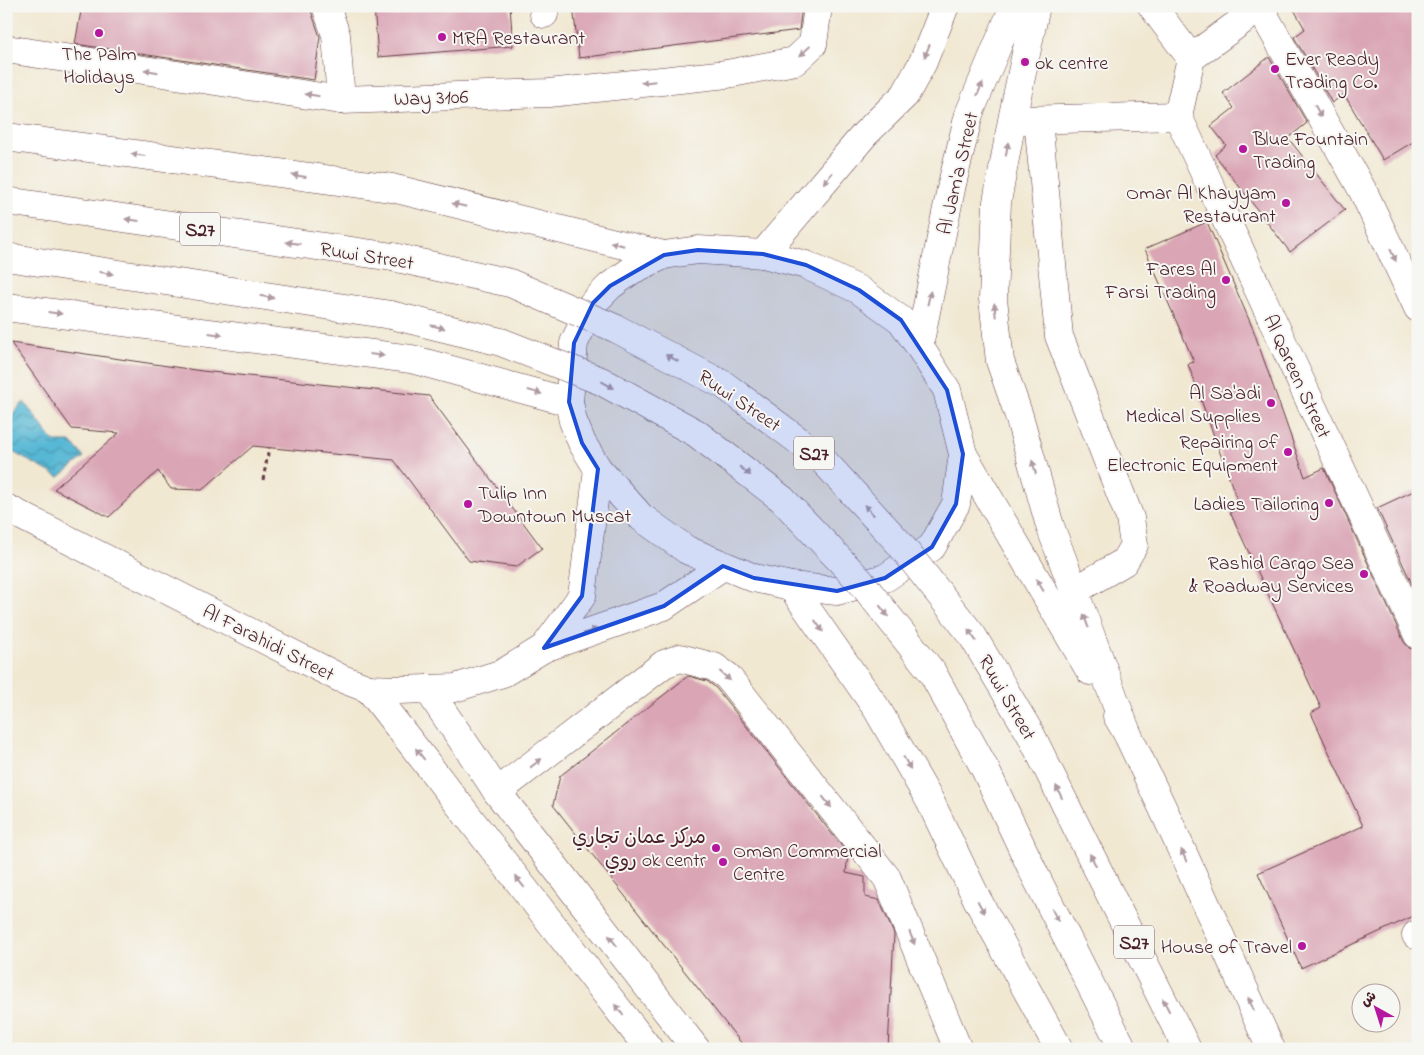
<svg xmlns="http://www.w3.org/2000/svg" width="1424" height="1055" font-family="'Indie Flower','Playpen Sans Arabic',sans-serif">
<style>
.water{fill:url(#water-waves);stroke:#506c80}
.building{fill:#daa6b6}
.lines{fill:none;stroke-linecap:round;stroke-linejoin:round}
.minor-casing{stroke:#633d44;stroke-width:29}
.major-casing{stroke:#633d44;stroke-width:29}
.path{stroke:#633d44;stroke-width:3;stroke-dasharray:4 4;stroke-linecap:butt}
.minor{stroke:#fff;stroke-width:28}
.major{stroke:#fff;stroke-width:28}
.major-bridge-casing{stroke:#633d44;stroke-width:29;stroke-linecap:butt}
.major-bridge{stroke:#fff;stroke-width:28}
.oneway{fill:#ae9aa0}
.marked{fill:#1d4ed8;fill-opacity:0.2;stroke:#1d4ed8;stroke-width:4;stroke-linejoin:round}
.poi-dot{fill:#b5179e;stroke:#f6f6f2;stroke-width:2}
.labels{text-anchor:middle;stroke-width:4;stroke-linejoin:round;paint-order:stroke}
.shield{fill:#f6f6f2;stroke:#7e6067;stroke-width:1}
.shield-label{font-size:19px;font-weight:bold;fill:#4a1f2b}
.poi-label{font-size:20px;fill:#4a1f2b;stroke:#f6f6f2;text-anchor:end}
.street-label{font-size:20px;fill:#4a1f2b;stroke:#f6f6f2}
</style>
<defs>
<pattern id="water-waves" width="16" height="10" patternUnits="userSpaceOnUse" patternTransform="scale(1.25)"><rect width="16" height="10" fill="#56b8d5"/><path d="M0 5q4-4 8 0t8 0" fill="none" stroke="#4995ad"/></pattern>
</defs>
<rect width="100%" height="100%" fill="#f6f6f2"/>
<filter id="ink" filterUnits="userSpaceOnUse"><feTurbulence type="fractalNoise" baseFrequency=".02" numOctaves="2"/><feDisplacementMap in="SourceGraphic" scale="10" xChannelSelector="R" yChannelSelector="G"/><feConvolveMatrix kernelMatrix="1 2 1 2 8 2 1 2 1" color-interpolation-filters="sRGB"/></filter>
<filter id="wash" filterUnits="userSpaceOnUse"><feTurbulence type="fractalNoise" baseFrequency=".0096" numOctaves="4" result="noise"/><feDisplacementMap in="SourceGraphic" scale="20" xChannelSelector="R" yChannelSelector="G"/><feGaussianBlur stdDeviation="1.12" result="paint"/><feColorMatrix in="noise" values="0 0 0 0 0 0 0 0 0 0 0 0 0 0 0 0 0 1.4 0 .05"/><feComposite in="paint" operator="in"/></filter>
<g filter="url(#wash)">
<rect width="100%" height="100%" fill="#f1e8d2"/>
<path class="water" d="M 24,402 L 54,442 L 71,442 L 84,457 L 59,477 L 9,450 L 14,412 Z"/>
<g id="blocks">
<g class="building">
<path d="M 82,6 L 311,6 L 311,11 L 320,37 L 314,80 L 75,44 Z"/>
<path d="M 374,6 L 510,6 L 513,46 L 378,57 Z"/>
<path d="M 573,6 L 802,6 L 799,30 L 579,58 Z"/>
<path d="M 1292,6 L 1418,6 L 1418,139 L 1383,160 L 1344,94 L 1332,103 L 1294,37 L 1305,29 Z"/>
<path d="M 1269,57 L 1307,123 L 1288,138 L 1345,210 L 1290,252 L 1215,155 L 1226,145 L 1211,126 L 1234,108 L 1223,93 Z"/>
<path d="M 1207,222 L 1253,329 L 1305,477 L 1324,468 L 1404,642 L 1409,648 L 1418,650 L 1418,914 L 1301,968 L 1258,873 L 1363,826 L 1311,713 L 1321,708 L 1230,512 L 1240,508 L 1188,364 L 1194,362 L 1145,249 Z"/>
<path d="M 11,343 L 202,371 L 429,396 L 542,548 L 516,567 L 469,561 L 394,460 L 253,446 L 202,490 L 171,489 L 158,471 L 109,517 L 54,489 L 119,433 L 72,429 Z"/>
<path d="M 1418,489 L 1418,597 L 1377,508 Z"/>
<path d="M 688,676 L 707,681 L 716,688 L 848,854 L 846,873 L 865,877 L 865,897 L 879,900 L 894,934 L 888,1049 L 746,1049 L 553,805 L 560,776 Z"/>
</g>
</g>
</g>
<g filter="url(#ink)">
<use href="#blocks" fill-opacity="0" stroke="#633d44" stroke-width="1"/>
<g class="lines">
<defs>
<g id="minor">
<path d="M 326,6 L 336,35 L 341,100"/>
<path d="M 544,6 L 544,14"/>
<path d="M 1152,6 L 1191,58"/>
<path d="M 1260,8 L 1363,191 L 1418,308"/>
<path d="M 6,49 L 341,100 L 549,93 L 727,74 L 795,61 L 813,44 L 818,6"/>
<path d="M 1178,116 L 1418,635"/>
<path d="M 1178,116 L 1191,58 L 1262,6"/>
<path d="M 1020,120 L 1178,116"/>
<path d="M 1038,120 L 1059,336 L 1130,518 L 1134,545 L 1124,562 L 1074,591"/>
<path d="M 6,508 L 340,678 L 369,689 L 399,690 L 455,688 L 503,673 L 544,648 L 664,606 L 723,566"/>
<path d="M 544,648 L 582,596 L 598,469"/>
<path d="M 369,689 L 649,1049"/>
<path d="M 428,689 C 450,724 475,757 497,792 L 696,1049"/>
<path d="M 497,792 L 664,664 L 680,658 L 714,667 L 727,676 L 887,878 L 958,1049"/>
<path d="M 1416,935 L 1418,934"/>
</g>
<g id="major">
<path d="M 1036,6 L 1012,120 L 997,202 L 993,299 L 1000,361 L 1019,416 L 1050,526 L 1127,733"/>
<path d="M 6,137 L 392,188 L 664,255"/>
<path d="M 6,201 L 393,257"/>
<path d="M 698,250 L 763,254 L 806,265 L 859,290 L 901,320 L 919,346 L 947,390 L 963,454 L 956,504 L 932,547 L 885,578 L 837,591 L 791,586 L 754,578 L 687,550 L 641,517 L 598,469 L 582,443 L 573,421 L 569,402 L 574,343 L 593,303 L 610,286 L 632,270 L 664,255 Z"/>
<path d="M 763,254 L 865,134 L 905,95 L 923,62 L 945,6"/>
<path d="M 6,257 L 391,315"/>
<path d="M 6,307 L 411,359 L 569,402"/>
<path d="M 919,346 L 952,184 L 969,114 L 1009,18 L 1016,6"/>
<path d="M 963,454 L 1090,671"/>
<path d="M 791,586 L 877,709 L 930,801 L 977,899 L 1059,1049"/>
<path d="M 1117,716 L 1127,733 L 1165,813 L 1271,1049"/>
<path d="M 1081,836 L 1187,1049"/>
<path d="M 1033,871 L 1123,1049"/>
</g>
</defs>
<use href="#minor" class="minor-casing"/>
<use href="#major" class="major-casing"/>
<path class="path" d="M 263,480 L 269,448"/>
<use href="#minor" class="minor"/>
<use href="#major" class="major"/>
<defs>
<g id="major-bridge">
<path d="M 393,257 L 510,283 L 617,329 L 724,385 L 819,456 L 899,543 L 972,635 L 1030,733 L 1081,836"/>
<path d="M 391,315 L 501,342 L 601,381 L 696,433 L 782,499 L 861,582 L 932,672 L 985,769 L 1033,871"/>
</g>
</defs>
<use href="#major-bridge" class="major-bridge-casing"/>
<use href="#major-bridge" class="major-bridge"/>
</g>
<defs><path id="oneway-solid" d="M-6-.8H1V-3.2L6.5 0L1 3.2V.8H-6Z" transform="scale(1.25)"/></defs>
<g class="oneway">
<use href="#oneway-solid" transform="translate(805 51) rotate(137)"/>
<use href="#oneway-solid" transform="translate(927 51) rotate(112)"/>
<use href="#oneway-solid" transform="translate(151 71) rotate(-171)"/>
<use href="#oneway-solid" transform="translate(648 82) rotate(174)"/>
<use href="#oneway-solid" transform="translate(980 89) rotate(-67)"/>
<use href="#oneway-solid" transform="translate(312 95) rotate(-171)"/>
<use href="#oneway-solid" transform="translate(1318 111) rotate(61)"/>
<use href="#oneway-solid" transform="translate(1007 149) rotate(-80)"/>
<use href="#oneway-solid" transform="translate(138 155) rotate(-172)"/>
<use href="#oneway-solid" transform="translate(299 176) rotate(-172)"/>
<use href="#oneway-solid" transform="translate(828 178) rotate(130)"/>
<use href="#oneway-solid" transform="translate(459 205) rotate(-166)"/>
<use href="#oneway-solid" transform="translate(132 220) rotate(-172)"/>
<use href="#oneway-solid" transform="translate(293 243) rotate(-172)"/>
<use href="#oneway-solid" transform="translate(617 244) rotate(-166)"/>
<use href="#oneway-solid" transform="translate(1393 255) rotate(65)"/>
<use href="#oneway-solid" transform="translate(106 273) rotate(9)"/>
<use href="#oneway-solid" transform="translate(267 297) rotate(9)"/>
<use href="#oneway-solid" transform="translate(929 298) rotate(-78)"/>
<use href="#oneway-solid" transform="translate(995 310) rotate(-96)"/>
<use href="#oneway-solid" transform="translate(55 313) rotate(7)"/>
<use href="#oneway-solid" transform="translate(438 327) rotate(13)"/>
<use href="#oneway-solid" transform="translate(216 334) rotate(7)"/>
<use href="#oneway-solid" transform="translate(377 355) rotate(7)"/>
<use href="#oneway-solid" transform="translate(672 358) rotate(-152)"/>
<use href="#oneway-solid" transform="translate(608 385) rotate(28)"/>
<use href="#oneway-solid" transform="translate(535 392) rotate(16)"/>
<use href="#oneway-solid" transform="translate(1034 467) rotate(-106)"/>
<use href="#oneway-solid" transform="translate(745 471) rotate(38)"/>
<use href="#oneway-solid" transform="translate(869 510) rotate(-133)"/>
<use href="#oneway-solid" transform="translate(1040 585) rotate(-120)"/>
<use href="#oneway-solid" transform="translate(884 611) rotate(52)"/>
<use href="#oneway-solid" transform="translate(1086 621) rotate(-110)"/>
<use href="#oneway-solid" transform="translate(819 626) rotate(55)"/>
<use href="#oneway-solid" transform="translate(590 631) rotate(-20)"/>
<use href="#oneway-solid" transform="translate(972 635) rotate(-125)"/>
<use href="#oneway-solid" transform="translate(725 676) rotate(41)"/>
<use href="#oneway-solid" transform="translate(420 754) rotate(-128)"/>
<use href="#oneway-solid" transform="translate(536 763) rotate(-38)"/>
<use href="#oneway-solid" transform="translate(907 763) rotate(60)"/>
<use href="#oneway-solid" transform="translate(1059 792) rotate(-116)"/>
<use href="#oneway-solid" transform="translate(827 802) rotate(52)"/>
<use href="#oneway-solid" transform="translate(1184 856) rotate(-114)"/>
<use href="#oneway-solid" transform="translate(1093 860) rotate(-117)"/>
<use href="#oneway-solid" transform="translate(520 882) rotate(-128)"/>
<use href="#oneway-solid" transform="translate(981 907) rotate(61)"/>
<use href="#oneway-solid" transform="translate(1055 915) rotate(63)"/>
<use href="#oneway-solid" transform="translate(912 938) rotate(68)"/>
<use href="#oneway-solid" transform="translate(613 941) rotate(-128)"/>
<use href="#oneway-solid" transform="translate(1251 1004) rotate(-114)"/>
<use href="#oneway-solid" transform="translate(1166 1005) rotate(-117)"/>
<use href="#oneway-solid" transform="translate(619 1010) rotate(-128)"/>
</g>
</g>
<path class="marked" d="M 698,250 L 763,254 L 806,265 L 859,290 L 901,320 L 947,390 L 963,454 L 956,504 L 932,547 L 885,578 L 837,591 L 754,578 L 723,566 L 664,606 L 544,648 L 582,596 L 598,469 L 582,443 L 569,402 L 574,343 L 593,303 L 610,286 L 664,255 Z"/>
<g class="poi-dot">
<circle cx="99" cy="33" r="5"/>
<circle cx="442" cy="37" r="5"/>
<circle cx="1025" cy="62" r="5"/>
<circle cx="1275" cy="69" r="5"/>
<circle cx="1243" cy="149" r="5"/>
<circle cx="1286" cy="203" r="5"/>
<circle cx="1226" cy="280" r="5"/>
<circle cx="1271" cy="403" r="5"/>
<circle cx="1288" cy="452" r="5"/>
<circle cx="1329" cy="503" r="5"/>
<circle cx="468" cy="504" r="5"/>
<circle cx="1364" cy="574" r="5"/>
<circle cx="716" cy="848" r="5"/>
<circle cx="723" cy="862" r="5"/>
<circle cx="1302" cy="946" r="5"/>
</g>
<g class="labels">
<g class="shield">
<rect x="180" y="212.5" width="40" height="33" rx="4"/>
<rect x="794" y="436.5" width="40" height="33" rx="4"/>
<rect x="1114" y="925.5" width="40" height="33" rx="4"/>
</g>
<g class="shield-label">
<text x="200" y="236">S27</text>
<text x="814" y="460">S27</text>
<text x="1134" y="949">S27</text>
</g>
<g class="poi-label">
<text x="452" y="44" text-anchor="start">MRA Restaurant</text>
<text x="99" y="60" text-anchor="middle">The Palm<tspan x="99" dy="23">Holidays</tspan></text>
<text x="1285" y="65" text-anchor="start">Ever Ready<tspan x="1285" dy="23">Trading Co.</tspan></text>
<text x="1035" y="69" text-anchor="start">ok centre</text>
<text x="1253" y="145" text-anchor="start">Blue Fountain<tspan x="1253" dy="23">Trading</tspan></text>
<text x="1276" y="199">Omar Al Khayyam<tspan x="1276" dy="23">Restaurant</tspan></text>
<text x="1216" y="275">Fares Al<tspan x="1216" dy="23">Farsi Trading</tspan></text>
<text x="1261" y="399">Al Sa'adi<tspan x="1261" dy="23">Medical Supplies</tspan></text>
<text x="1278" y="448">Repairing of<tspan x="1278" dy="23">Electronic Equipment</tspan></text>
<text x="478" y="499" text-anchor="start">Tulip Inn<tspan x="478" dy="23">Downtown Muscat</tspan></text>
<text x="1319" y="510">Ladies Tailoring</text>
<text x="1354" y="569">Rashid Cargo Sea<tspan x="1354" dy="23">&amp; Roadway Services</tspan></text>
<text x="706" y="843">مركز عمان تجاري<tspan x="706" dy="23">روي ok centr</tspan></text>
<text x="733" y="857" text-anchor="start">Oman Commercial<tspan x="733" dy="23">Centre</tspan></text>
<text x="1292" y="953">House of Travel</text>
</g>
<g class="street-label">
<text transform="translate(431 97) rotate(-2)" y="7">Way 3106</text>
<text transform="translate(957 173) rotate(-77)" y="7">Al Jam'a Street</text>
<text transform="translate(367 255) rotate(9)" y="7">Ruwi Street</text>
<text transform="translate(1298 376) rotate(65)" y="7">Al Qareen Street</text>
<text transform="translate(740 400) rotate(34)" y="7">Ruwi Street</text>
<text transform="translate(269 642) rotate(27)" y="7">Al Farahidi Street</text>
<text transform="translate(1008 697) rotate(60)" y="7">Ruwi Street</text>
</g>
</g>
<rect width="1424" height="1055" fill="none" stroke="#f6f6f2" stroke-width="25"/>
<g transform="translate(1376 1008) rotate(321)"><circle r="24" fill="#f6f6f2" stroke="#b1a0a2"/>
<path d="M0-4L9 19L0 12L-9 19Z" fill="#b5179e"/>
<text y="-8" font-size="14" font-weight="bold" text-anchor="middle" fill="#4a1f2b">ش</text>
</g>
</svg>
